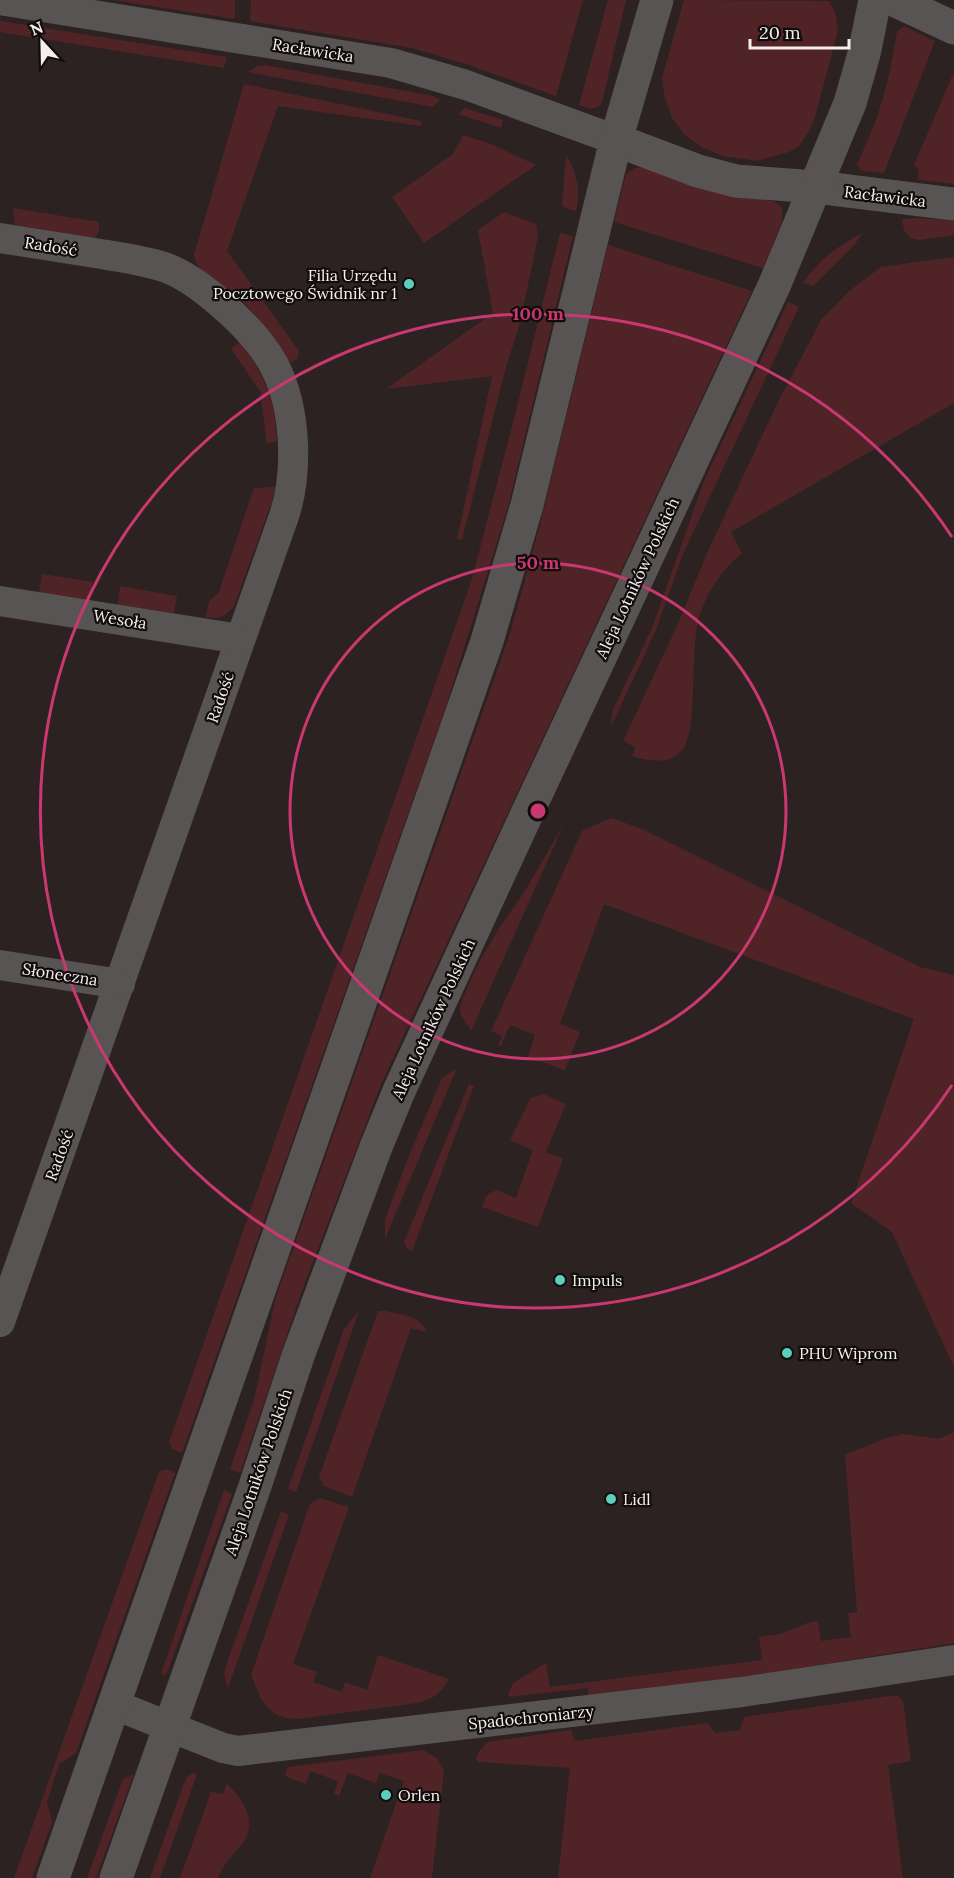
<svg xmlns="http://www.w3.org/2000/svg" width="954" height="1878" font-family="Lora,serif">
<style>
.green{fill:#502427}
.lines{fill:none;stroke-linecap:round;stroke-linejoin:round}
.minor{stroke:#595454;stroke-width:30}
.tertiary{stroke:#595454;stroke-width:33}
.ring{fill:none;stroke:#ca3871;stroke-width:3}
.poi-dot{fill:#5cceba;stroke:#110d0d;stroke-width:2}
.labels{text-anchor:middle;stroke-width:4.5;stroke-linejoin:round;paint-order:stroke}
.street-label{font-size:16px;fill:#f6eeee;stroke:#110d0d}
.poi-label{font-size:16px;fill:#f6eeee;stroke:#110d0d;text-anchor:start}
.centre{fill:#ca3871;stroke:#110d0d;stroke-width:3}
.ring-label{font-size:18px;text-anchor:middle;font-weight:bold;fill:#ca3871;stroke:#110d0d;stroke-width:4.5;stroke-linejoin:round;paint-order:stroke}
</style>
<rect width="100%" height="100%" fill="#2c2222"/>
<g class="green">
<path d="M 113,0 L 235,0 L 235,19 Z"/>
<path d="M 251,0 L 583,0 L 556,96 L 466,64 L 412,48 L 250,21 Z"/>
<path d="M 608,0 L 626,0 L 602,102 C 596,112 588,108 579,105 Z"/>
<path d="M 684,0 L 829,1 L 836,15 L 838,31 L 815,117 L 808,133 L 799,146 L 789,152 L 757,161 L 723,156 L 703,148 L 686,136 L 672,118 L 664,94 L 662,78 Z"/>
<path d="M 0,21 L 227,57 L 224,68 L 0,32 Z"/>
<path d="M 906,27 L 935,41 L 884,173 L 861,171 L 857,165 L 877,118 L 888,80 L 897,32 L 901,28 Z"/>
<path d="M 265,65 L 433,96 L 440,100 L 433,107 L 248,72 L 257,66 Z"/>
<path d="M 954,72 L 954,184 L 918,180 L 919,170 L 914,165 Z"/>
<path d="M 244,84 L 421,121 L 421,126 L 278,106 L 227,251 L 299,351 L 297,359 L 292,362 L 287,361 C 271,336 255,309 230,291 C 216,282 197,273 194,255 Z"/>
<path d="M 465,108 L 503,120 L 501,128 L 458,114 Z"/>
<path d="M 463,135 L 491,144 L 536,165 L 424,243 L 392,197 L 453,154 Z"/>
<path d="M 566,155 C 577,172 581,192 576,211 L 565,208 L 562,204 Z"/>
<path d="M 644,167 L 775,202 L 782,207 L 782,222 L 763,268 L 614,222 L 626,174 L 635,168 Z"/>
<path d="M 13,208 L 99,222 L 99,231 L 95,238 L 15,225 Z"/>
<path d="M 504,212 L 536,224 L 538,236 L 521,319 L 505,371 L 462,540 L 457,539 L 492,376 L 386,389 L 493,313 L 478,230 Z"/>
<path d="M 918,218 L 954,221 L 954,235 L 920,240 L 910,238 L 904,230 L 902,219 Z"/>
<path d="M 864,232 L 854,245 L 813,286 L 803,283 C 818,260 840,244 864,232 Z"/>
<path d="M 560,233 L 573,236 L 508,507 L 445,709 L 182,1453 L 172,1449 L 169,1442 L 471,582 L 514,419 Z"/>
<path d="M 608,245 L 752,291 L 382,1082 L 304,1285 L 240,1473 L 230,1469 L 254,1400 L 276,1297 L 510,634 L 540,525 Z"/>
<path d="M 954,257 L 954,403 L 731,532 L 742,553 C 720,571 702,599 697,627 C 691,655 697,731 683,749 C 670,766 648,761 632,756 L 635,747 L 623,741 L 677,626 L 707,553 L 778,402 L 821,320 L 848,292 L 881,267 Z"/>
<path d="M 788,302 L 799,307 L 683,554 L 656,630 L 611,727 L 612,712 L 652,628 L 704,481 Z"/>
<path d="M 240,342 C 266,378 274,396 277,441 L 267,444 L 260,391 L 231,349 Z"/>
<path d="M 275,487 L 272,501 L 234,606 C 226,616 218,620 206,617 L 209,601 L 219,592 L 254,488 Z"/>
<path d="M 42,574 L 93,582 L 90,601 L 39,593 Z"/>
<path d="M 120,586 L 177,596 L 174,613 L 118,605 Z"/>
<path d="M 611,818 L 642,829 L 920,967 L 954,975 L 954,1367 L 892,1232 L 851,1203 L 914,1019 L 604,904 L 560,1024 L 580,1032 L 565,1070 L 528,1057 L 535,1035 L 510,1025 L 501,1046 L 498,1045 L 502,1036 L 491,1031 L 582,831 Z"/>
<path d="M 564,824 L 471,1031 L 461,1015 L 460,1008 L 463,998 L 478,964 L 499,928 L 523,894 Z"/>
<path d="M 457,1068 L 385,1239 L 385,1220 L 408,1158 L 442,1078 Z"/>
<path d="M 469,1084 L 474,1086 L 412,1251 L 407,1249 L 404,1242 Z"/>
<path d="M 544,1094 L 566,1104 L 546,1152 L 563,1159 L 538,1227 L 482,1207 L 486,1196 L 496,1190 L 516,1198 L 533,1150 L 510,1140 L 531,1098 Z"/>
<path d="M 359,1311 L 296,1492 L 288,1489 L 344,1329 Z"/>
<path d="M 378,1311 L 385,1311 C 398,1314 423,1316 426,1332 L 411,1328 L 352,1497 L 324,1486 L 319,1477 Z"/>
<path d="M 954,1432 L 954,1643 L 745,1677 L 589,1697 L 587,1688 L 510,1697 L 508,1694 L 513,1683 L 546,1663 L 550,1687 L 762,1660 L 759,1637 L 781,1634 L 807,1623 L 818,1621 L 821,1641 L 851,1637 L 848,1613 L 857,1612 L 845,1455 L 886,1438 L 904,1434 L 939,1439 Z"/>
<path d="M 166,1469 L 175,1473 L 76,1753 L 59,1764 L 47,1802 L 52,1822 L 32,1878 L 14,1878 L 159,1472 Z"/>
<path d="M 224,1490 L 232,1494 L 167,1673 L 162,1676 L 162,1671 Z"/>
<path d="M 320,1498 L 349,1507 L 293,1664 L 317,1672 L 313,1682 L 342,1692 L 345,1682 L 367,1690 L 378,1655 L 449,1679 C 441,1694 433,1699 417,1703 L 298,1719 C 266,1718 262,1701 251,1675 L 310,1504 Z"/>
<path d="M 281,1511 L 289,1515 L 228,1688 L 224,1675 L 226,1666 Z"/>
<path d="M 897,1695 L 903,1701 L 911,1761 L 888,1765 L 903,1878 L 558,1878 L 570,1768 L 478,1762 L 476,1759 L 479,1751 L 488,1742 L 571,1730 L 575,1741 L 708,1723 L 715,1733 L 740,1730 L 744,1717 Z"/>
<path d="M 423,1750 L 438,1759 L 444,1772 L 432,1878 L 370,1878 L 404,1781 L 379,1773 L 376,1783 L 348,1773 L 339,1796 L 334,1794 L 338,1781 L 310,1771 L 306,1784 L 287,1777 L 285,1775 L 288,1767 Z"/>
<path d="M 193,1773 L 197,1774 L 160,1878 L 150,1878 L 183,1786 L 187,1777 Z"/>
<path d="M 134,1774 L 96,1878 L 87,1878 L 123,1779 Z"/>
<path d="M 227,1784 C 243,1799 258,1821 243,1843 C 233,1856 224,1862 218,1878 L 180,1878 L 211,1792 L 223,1794 Z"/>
</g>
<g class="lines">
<g class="minor">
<path d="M 0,0 L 391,63 L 466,85 L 616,140"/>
<path d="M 0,238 C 32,243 63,248 95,253 C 119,257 144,260 167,268 C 187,276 204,289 220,303 C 269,345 290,379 293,444 C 294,469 292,492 284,516 L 0,1322"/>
<path d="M 0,601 L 240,639"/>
<path d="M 0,965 L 120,984"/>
<path d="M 115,1705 L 223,1748 L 238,1751 L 742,1692 L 954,1660"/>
</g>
<g class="tertiary">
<path d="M 894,0 L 954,28"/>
<path d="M 616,140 L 698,171 L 736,181 L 816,187 L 954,204"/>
<path d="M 53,1878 L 487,641 L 527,505 L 616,140 L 657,0"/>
<path d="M 116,1878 L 254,1489 L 298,1356 L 376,1147 L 399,1091 L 525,818 L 774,286 L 850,103 L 864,54 L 875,0"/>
</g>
</g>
<g class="ring">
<circle cx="538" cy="811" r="248"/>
<path d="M952 1085A497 497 0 1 1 952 537"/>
</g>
<g class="poi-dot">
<circle cx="409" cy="284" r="6"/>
<circle cx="560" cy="1280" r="6"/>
<circle cx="787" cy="1353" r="6"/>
<circle cx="611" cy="1499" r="6"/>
<circle cx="386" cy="1795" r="6"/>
</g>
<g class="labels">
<g class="street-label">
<text transform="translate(313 50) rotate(9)" y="6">Racławicka</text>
<text transform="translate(885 196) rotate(7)" y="6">Racławicka</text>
<text transform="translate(51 246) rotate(9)" y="6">Radość</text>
<text transform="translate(637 578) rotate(-65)" y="6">Aleja Lotników Polskich</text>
<text transform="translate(120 619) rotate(9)" y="6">Wesoła</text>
<text transform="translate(220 697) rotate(-71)" y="6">Radość</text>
<text transform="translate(60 974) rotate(9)" y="6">Słoneczna</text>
<text transform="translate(433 1019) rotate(-65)" y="6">Aleja Lotników Polskich</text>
<text transform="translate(59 1155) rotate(-70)" y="6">Radość</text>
<text transform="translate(258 1472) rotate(-71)" y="6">Aleja Lotników Polskich</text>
<text transform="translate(531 1717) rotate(-6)" y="6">Spadochroniarzy</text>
</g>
<g class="poi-label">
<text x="397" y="281" text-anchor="end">Filia Urzędu<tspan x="397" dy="18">Pocztowego Świdnik nr 1</tspan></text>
<text x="572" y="1286">Impuls</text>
<text x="799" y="1359">PHU Wiprom</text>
<text x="623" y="1505">Lidl</text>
<text x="398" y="1801">Orlen</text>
</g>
</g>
<circle cx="538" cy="811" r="9" class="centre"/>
<g class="ring-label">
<text x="538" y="320">100 m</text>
<text x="538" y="569">50 m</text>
</g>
<g transform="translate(42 42) rotate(338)" stroke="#110d0d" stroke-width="4.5" paint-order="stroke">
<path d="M0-4.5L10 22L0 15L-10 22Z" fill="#f6eeee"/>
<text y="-9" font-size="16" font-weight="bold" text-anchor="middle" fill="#f6eeee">N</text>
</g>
<path d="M750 39v9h99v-9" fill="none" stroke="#f6eeee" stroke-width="3"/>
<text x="759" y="39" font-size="18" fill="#f6eeee" stroke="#110d0d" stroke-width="4.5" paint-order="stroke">20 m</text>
</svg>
